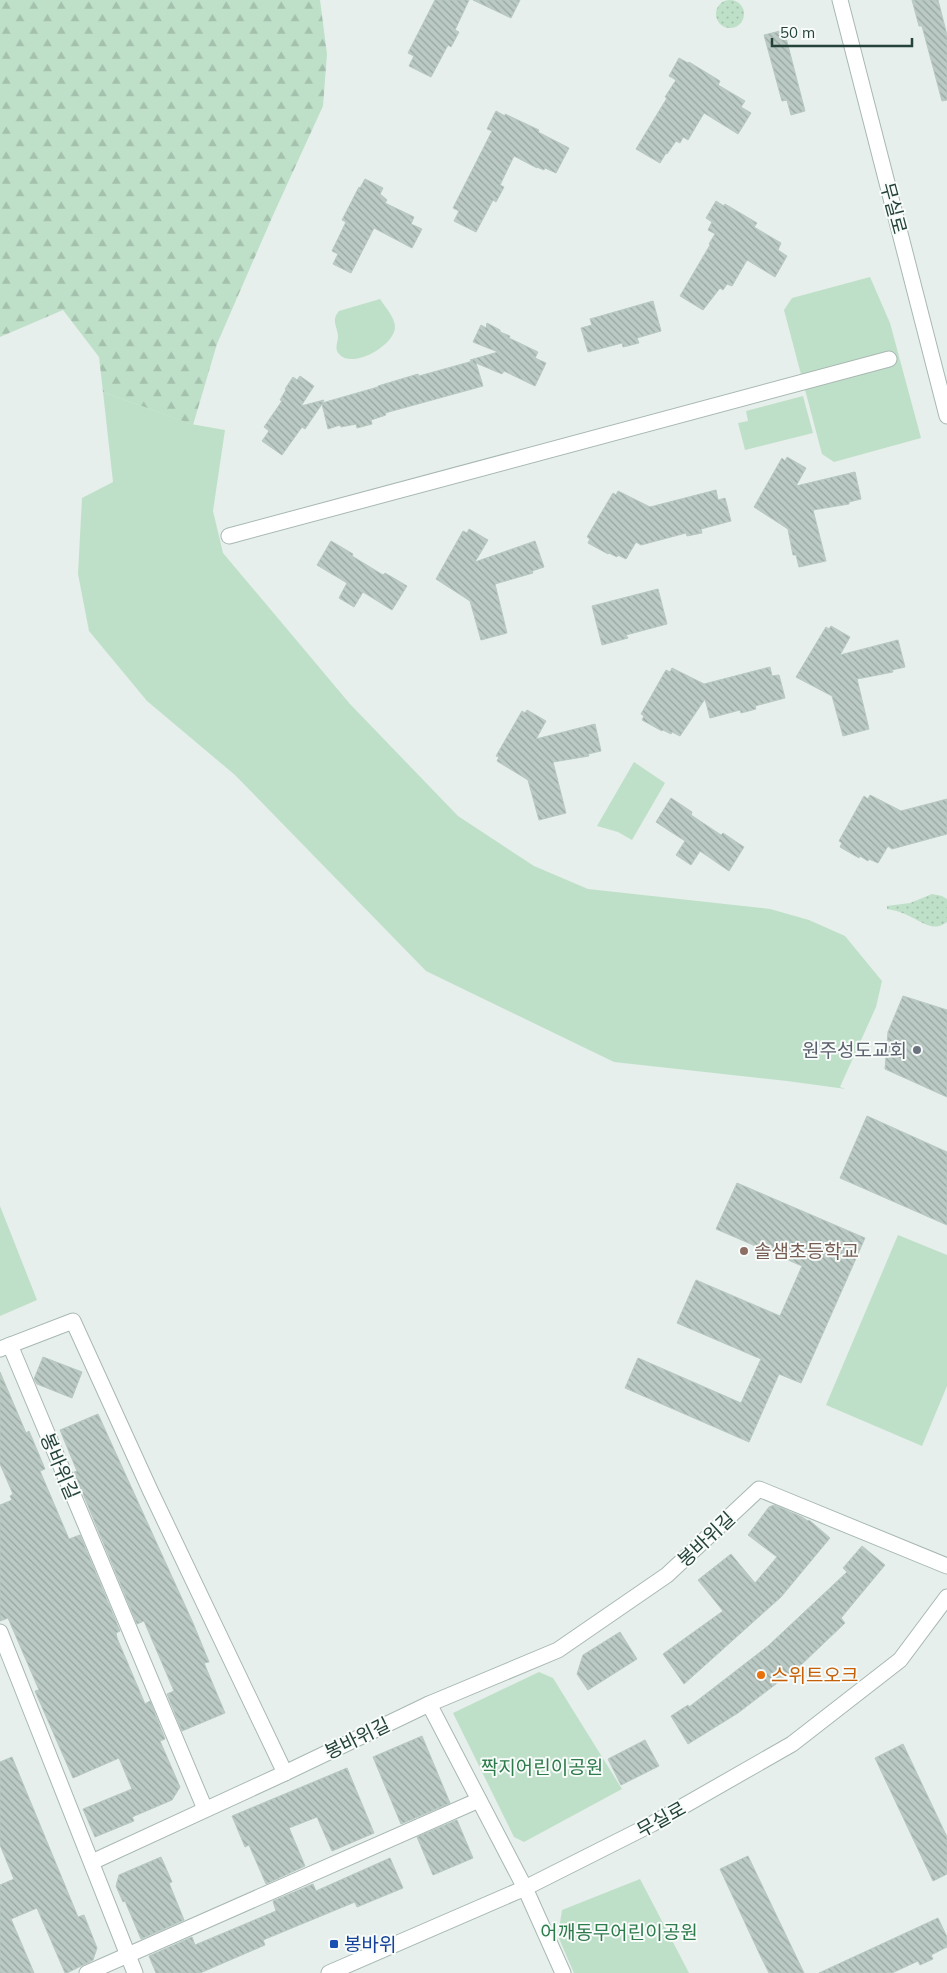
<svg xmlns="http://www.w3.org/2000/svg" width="947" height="1973" font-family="Mulish,'Noto Sans KR',sans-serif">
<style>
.grass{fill:url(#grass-dots)}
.forest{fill:url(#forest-firs)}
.park{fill:#bfe0c8}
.building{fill:url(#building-back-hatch);stroke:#b8c9c2}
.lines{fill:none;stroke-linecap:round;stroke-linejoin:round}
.pedestrian-casing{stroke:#a8b8b2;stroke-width:17}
.minor-casing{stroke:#a8b8b2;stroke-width:17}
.tertiary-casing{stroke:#a8b8b2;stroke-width:17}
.pedestrian{stroke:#fff;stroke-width:15}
.minor{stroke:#fff;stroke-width:15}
.tertiary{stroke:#fff;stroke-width:15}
.worship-dot{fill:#6b7280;stroke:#f7fbf9;stroke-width:2}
.education-dot{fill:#8d6e63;stroke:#f7fbf9;stroke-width:2}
.food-dot{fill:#e8710a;stroke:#f7fbf9;stroke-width:2}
.transit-dot{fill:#1a4fb4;stroke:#f7fbf9;stroke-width:2}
.labels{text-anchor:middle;stroke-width:4;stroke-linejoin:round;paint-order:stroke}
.street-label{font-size:19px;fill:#24423a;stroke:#f7fbf9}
.worship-label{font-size:19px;fill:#5b616d;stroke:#f7fbf9;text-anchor:end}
.education-label{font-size:19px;fill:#785e54;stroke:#f7fbf9;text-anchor:start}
.food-label{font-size:19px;fill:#c56008;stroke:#f7fbf9;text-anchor:start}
.park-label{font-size:19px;fill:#2d7a4b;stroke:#f7fbf9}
.transit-label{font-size:19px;fill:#164399;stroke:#f7fbf9;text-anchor:start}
</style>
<defs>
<pattern id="grass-dots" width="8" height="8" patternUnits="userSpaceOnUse" patternTransform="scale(1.25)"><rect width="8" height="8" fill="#bfe0c8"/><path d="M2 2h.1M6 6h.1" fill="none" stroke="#a4c1ad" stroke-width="1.8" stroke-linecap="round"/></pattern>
<pattern id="forest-firs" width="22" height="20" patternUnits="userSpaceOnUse" patternTransform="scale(1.25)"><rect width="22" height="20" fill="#bfe0c8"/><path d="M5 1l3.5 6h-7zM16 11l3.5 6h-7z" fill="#a4c1ad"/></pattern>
<pattern id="building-back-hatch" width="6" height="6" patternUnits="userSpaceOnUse" patternTransform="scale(1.25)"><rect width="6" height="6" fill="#bbcac4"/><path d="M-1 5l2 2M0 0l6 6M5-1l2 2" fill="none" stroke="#98a6a0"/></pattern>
</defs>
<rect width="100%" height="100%" fill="#e6efeb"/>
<g class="grass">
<circle cx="730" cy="14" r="14"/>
<path d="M 932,894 L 942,896 L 947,899 L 947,922 C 933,933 921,921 907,915 C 901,912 894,910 887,909 L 887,906 L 910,903 Z"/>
</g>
<path class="forest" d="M 0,0 L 320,0 L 327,54 L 323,106 L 274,213 L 217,344 L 193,425 L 103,392 L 99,357 L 63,310 L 0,337 Z"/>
<g class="park">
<path d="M 870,277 L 890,323 L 921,438 L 834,462 L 822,454 L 784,310 L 792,298 Z"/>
<path d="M 380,299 C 385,307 394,316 395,326 C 396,345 352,370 339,354 C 334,349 338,342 338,336 C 337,325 331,320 339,311 Z"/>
<path d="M 103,392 L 191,424 L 225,430 L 213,511 L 223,553 L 350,704 L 458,816 L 534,866 L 588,889 L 770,909 L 809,920 L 845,936 L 882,981 L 876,1007 L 840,1087 L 846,1089 L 787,1081 L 614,1062 L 426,971 L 235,775 L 147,701 L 89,631 L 78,574 L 82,498 L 113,482 Z"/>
<path d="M 803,396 L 813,433 L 745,450 L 738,423 L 748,421 L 746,411 Z"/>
<path d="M 634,762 L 665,783 L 632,840 L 618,832 L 597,826 Z"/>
<path d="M 0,1206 L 37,1300 L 0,1316 Z"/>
<path d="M 898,1235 L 947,1255 L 947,1386 L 922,1446 L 826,1405 Z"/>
<path d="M 539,1672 L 553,1678 L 622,1789 L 524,1842 L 514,1837 L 453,1713 Z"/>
<path d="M 640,1879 L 689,1973 L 574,1973 L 558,1936 L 562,1910 Z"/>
</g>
<g class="building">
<path d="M 435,0 L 469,0 L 455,30 L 459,32 L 451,47 L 448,45 L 431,77 L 409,66 L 414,56 L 408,53 Z"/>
<path d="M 473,0 L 520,0 L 511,18 Z"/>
<path d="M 912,0 L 938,0 L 947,35 L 947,100 L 942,101 L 922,26 L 919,26 Z"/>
<path d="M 784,30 L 805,111 L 791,115 L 787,100 L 782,101 L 764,35 Z"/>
<path d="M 679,58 L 688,63 L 689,62 L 720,81 L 718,85 L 745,101 L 741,107 L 751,113 L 738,134 L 704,113 L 688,140 L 683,137 L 680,143 L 676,141 L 667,154 L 666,153 L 660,163 L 636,149 L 667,98 L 665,97 L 676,80 L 669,76 Z"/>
<path d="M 496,111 L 505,116 L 505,114 L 539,130 L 538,132 L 569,148 L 556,173 L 545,168 L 544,170 L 537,167 L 537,168 L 514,156 L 500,185 L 504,187 L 496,202 L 493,200 L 476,232 L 454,221 L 459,211 L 453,208 L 492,131 L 487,129 Z"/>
<path d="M 365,179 L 383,188 L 380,194 L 387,200 L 385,203 L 414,217 L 411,224 L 422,229 L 412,248 L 374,228 L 351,273 L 333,264 L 338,254 L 332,251 L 346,222 L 342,220 L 359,187 L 360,188 Z"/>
<path d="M 716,201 L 724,206 L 725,204 L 757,223 L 754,227 L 781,243 L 778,250 L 787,256 L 775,277 L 747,260 L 732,286 L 727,284 L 723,290 L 720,288 L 703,310 L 680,296 L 710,245 L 709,244 L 715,234 L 708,230 L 712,222 L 706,218 Z"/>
<path d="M 653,301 L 661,331 L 637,338 L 639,343 L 623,347 L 622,343 L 588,352 L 581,328 L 592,325 L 590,319 Z"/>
<path d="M 487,323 L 500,330 L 500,332 L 510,336 L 509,338 L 538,352 L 535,358 L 546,363 L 535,386 L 504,371 L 502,374 L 476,363 L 483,386 L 385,413 L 386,415 L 371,420 L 372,424 L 357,428 L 356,424 L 341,427 L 340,425 L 328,429 L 322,404 L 305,429 L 302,427 L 282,455 L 262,441 L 269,431 L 264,427 L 282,401 L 280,400 L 286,390 L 285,389 L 293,377 L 297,380 L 300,376 L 314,386 L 301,406 L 324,400 L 322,403 L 378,387 L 378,386 L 418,374 L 419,376 L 473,361 L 470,360 L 498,352 L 473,342 L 481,325 L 486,328 Z"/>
<path d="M 787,457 L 806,468 L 796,486 L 855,472 L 861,499 L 849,502 L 849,504 L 813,510 L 826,561 L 799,567 L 796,555 L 793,555 L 788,529 L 754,507 L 782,458 L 785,461 Z"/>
<path d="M 716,490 L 718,500 L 725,498 L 731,521 L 701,529 L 702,533 L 687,536 L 686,533 L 641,545 L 636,542 L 626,559 L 618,555 L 617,557 L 609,553 L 608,554 L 588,543 L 590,539 L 587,537 L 613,493 L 616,495 L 618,491 L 650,507 Z"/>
<path d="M 469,529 L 488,540 L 475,562 L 535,541 L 544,567 L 532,571 L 533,573 L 495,584 L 507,633 L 481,640 L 470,601 L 436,579 L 463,531 L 467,533 Z"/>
<path d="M 331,541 L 353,554 L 352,556 L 383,575 L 385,573 L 407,586 L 392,610 L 363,592 L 354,607 L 339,598 L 347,583 L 317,565 Z"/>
<path d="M 658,589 L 667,624 L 626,635 L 628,638 L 602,645 L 592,606 Z"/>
<path d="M 831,626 L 850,637 L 840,655 L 898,640 L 905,667 L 892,670 L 893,672 L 857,679 L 869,729 L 843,736 L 832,696 L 796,677 L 826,627 L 829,629 Z"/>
<path d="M 770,667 L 772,676 L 779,675 L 785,698 L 755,706 L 756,709 L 741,713 L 740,710 L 710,718 L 705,699 L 680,736 L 672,732 L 671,734 L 663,730 L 662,731 L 642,720 L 644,716 L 641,714 L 666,670 L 670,672 L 672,668 L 704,684 Z"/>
<path d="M 527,710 L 546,721 L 536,739 L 595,724 L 601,751 L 588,754 L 589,756 L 553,762 L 566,813 L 539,820 L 528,780 L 497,761 L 499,757 L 496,756 L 522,711 L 525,713 Z"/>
<path d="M 870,795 L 901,811 L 947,799 L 947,834 L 892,849 L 888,846 L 878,863 L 869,859 L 868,861 L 860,856 L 859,858 L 840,847 L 842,843 L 839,841 L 864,796 L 868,799 Z"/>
<path d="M 671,798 L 692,812 L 691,815 L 721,835 L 723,833 L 744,847 L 729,871 L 700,851 L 691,865 L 676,855 L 685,841 L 656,822 Z"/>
<path d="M 903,996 L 947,1010 L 947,1097 L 885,1069 L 888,1032 Z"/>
<path d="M 867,1116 L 947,1152 L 947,1225 L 840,1178 Z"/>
<path d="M 737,1183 L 865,1238 L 801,1383 L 779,1374 L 749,1442 L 625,1388 L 638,1358 L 741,1403 L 761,1359 L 677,1323 L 696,1280 L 780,1316 L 802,1266 L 716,1229 Z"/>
<path d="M 43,1357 L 82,1372 L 72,1398 L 37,1384 L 34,1379 Z"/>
<path d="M 0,1372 L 26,1433 L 29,1431 L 45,1469 L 40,1471 L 69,1539 L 80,1535 L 120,1631 L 116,1633 L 117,1638 L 145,1704 L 150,1701 L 165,1739 L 160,1741 L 180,1787 L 172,1800 L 132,1817 L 134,1821 L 95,1837 L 83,1809 L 132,1789 L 119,1758 L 73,1778 L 35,1691 L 39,1690 L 8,1618 L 0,1621 L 0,1505 L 12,1500 L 10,1496 L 13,1494 L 0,1464 Z"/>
<path d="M 98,1414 L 193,1623 L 209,1662 L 204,1663 L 225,1713 L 182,1731 L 167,1694 L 174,1691 L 144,1621 L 137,1624 L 74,1472 L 77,1471 L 60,1430 Z"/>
<path d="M 774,1505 L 802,1517 L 808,1521 L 809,1520 L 830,1538 L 781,1597 L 684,1684 L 663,1654 L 723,1611 L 698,1580 L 731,1554 L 755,1583 L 777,1557 L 748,1535 L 769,1507 Z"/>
<path d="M 862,1546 L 885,1565 L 841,1618 L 845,1623 L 802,1664 L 738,1713 L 688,1744 L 671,1716 L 688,1705 L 689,1707 L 768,1646 L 847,1572 L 843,1568 Z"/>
<path d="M 620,1632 L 637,1659 L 588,1690 L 577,1674 L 583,1655 Z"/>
<path d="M 422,1736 L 450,1803 L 401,1824 L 373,1757 Z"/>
<path d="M 645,1740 L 659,1766 L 621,1785 L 608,1759 Z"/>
<path d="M 903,1744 L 947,1837 L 947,1874 L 933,1881 L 875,1758 Z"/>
<path d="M 12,1757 L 78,1917 L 84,1915 L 97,1948 L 93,1960 L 67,1973 L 65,1973 L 37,1908 L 11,1919 L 34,1973 L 0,1973 L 0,1885 L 14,1879 L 0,1845 L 0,1762 Z"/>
<path d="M 347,1768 L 374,1833 L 332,1851 L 317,1817 L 289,1828 L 305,1866 L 266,1884 L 249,1845 L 245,1847 L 232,1816 Z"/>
<path d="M 457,1820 L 473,1858 L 433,1875 L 417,1837 Z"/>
<path d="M 748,1856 L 804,1973 L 769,1973 L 760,1955 L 720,1869 Z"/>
<path d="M 161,1857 L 172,1882 L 169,1883 L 184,1920 L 141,1939 L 125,1901 L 123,1902 L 116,1886 L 119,1875 Z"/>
<path d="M 390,1858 L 403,1888 L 357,1907 L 355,1902 L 263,1940 L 265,1945 L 200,1973 L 156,1973 L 149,1956 L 192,1937 L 195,1945 L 276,1911 L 273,1901 L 313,1884 L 316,1891 Z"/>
<path d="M 938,1918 L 947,1937 L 947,1947 L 931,1955 L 933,1959 L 920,1965 L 918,1961 L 892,1973 L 819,1973 Z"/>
</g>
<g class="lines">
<defs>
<path id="pedestrian" d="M 229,536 L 889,359"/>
<g id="minor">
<path d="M 10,1345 L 205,1809"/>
<path d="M 0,1349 L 73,1321 L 150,1490 L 285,1773"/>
<path d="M 0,1632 L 135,1973"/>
<path d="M 429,1704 L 525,1888 L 563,1973"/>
<path d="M 92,1862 L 285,1773 L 429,1704 L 558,1650 L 667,1575 L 759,1489 L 947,1566"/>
<path d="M 87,1973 L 479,1800"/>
</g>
<g id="tertiary">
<path d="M 840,0 L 947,416"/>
<path d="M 329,1973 L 525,1888 L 652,1824 L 792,1744 L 900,1660 L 947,1597"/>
</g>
</defs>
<use href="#pedestrian" class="pedestrian-casing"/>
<use href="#minor" class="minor-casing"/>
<use href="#tertiary" class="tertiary-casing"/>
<use href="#pedestrian" class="pedestrian"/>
<use href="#minor" class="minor"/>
<use href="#tertiary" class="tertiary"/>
</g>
<circle class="worship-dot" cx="917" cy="1050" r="5"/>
<circle class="education-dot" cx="744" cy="1251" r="5"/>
<circle class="food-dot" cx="761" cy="1675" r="5"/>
<rect class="transit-dot" x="329" y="1939" width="10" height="10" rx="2.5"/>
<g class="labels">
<g class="street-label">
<text transform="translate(894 208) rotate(75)" y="7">무실로</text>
<text transform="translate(60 1466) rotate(67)" y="7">봉바위길</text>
<text transform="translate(706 1539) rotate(-43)" y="7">봉바위길</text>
<text transform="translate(357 1738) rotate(-26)" y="7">봉바위길</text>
<text transform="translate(661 1819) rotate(-29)" y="7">무실로</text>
</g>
<g class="worship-label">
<text x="907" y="1057">원주성도교회</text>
</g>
<g class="education-label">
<text x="754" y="1258">솔샘초등학교</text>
</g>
<g class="food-label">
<text x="771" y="1682">스위트오크</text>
</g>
<g class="park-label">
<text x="542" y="1774">짝지어린이공원</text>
<text x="619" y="1939">어깨동무어린이공원</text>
</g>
<g class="transit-label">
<text x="344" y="1951">봉바위</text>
</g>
</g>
<path d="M772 38v8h140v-8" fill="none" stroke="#24423a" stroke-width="2.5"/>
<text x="780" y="38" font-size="15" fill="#24423a" stroke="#f7fbf9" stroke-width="4" paint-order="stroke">50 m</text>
</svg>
